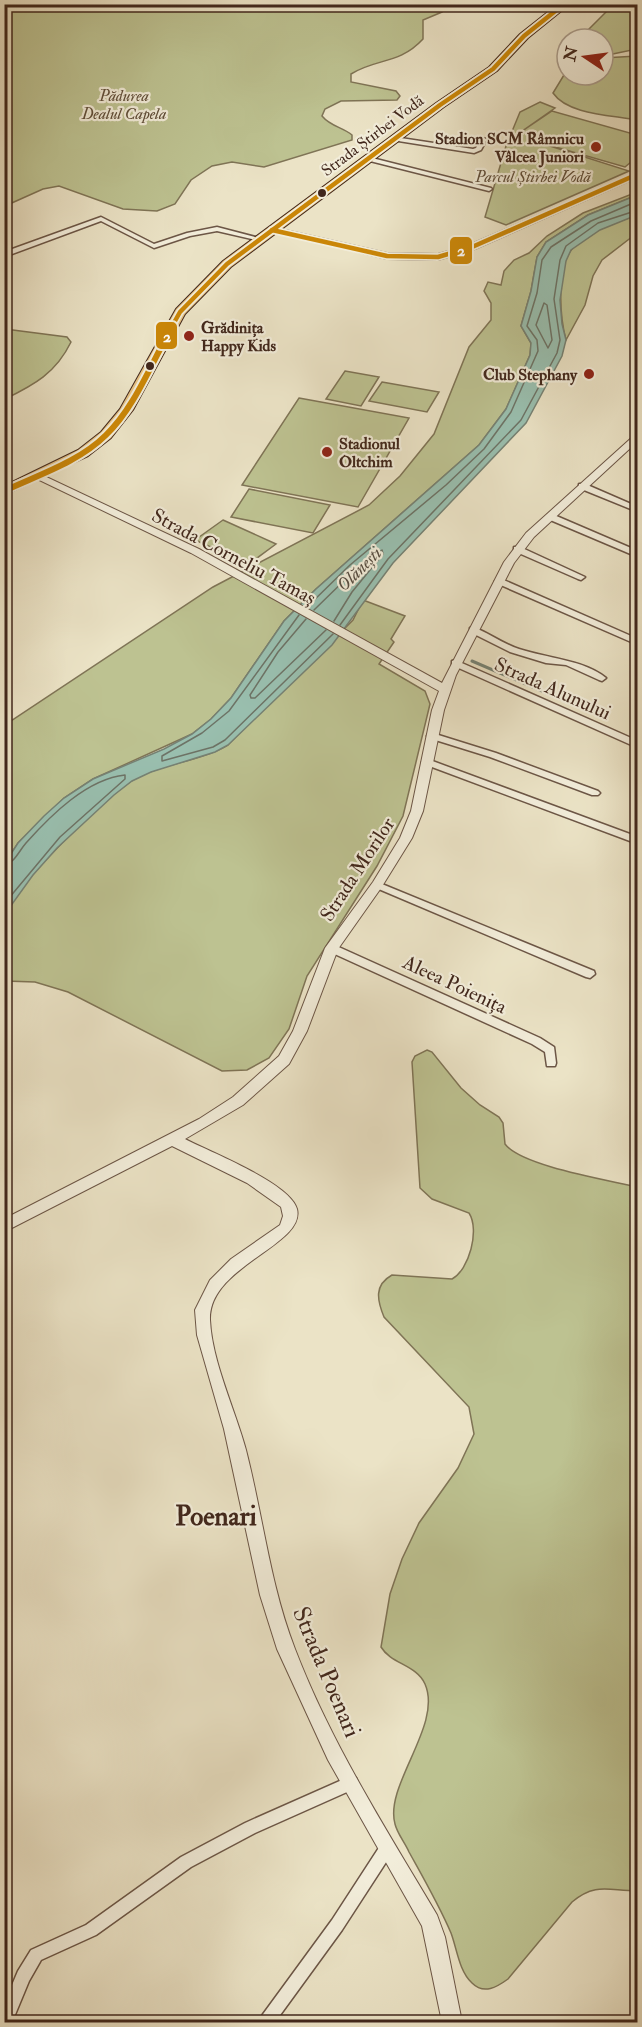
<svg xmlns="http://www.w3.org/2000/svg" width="642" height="2027" font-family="'IM FELL Double Pica',serif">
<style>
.green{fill:#bdc291;stroke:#7f7456;stroke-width:1.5}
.water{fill:#99bfaf;stroke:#768274;stroke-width:1.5}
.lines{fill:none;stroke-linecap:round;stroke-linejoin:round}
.shore{stroke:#6d7366;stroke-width:1.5}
.stream{stroke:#768274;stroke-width:3}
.minor-casing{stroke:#6c5646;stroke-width:3}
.tertiary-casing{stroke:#6c5646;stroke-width:2}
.primary-casing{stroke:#41271c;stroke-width:2}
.minor{fill:#f2edda;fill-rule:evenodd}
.tertiary{fill:#f2edda;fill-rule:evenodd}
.primary{fill:#e6c283;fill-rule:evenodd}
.bus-1-far1-casing{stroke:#f2edda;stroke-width:8}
.bus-1-casing{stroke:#f2edda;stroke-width:10}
.bus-1-far1{stroke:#ca8607;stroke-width:4.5}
.bus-1{stroke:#ca8607;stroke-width:6}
.poi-dot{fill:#8f2418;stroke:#f2edda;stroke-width:2}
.bus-dot{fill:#41271c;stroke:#f2edda;stroke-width:2}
.labels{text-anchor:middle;stroke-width:4.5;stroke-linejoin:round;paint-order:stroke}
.far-park-label{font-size:16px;font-style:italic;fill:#604e39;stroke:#f2edda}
.far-street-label{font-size:16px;fill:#41271c;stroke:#f2edda}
.far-poi-label{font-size:16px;font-weight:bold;fill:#41271c;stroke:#f2edda;text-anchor:end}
.far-water-label{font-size:18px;font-style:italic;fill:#574d41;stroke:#f2edda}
.street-label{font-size:20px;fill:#41271c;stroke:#f2edda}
.near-street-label{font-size:24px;fill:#41271c;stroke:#f2edda}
.near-quarter-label{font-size:27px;font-weight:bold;fill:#41271c;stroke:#f2edda}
.line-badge{stroke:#f2edda;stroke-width:2}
.badge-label{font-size:16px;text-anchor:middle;font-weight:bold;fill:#fff}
</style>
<rect width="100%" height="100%" fill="#ebe3c6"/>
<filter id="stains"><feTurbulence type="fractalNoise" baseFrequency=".00333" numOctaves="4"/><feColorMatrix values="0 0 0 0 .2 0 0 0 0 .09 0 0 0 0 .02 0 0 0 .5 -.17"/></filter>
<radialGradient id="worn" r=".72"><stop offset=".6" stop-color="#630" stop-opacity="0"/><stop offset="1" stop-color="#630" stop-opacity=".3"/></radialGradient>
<g class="green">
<path d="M 5,4 L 450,4 L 450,5 L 442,12 L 423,20 L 423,39 C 399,65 376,58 351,74 L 351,82 L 396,91 L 400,96 L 397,100 L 341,101 L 325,109 L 322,116 C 331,127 343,127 352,135 L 352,140 L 264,167 L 232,162 L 212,166 L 191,180 L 175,204 L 157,211 L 123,209 L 59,186 L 43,189 L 5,206 Z"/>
<path d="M 613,5 L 637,5 L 637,49 L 603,56 L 603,39 L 579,39 Z"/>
<path d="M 637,56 L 637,120 C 613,115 568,115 553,93 L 567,70 L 567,75 L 603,75 L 603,58 Z"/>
<path d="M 540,102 L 555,108 L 515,136 L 552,111 L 637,135 L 637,157 L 625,167 L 531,140 L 629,171 L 506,225 L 485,217 L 506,146 L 520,112 Z"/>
<path d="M 637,192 L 637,195 L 588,215 L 546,242 L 537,257 L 531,291 L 521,326 L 531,343 L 530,355 L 506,409 L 479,445 L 316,589 L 284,621 L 231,698 L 211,719 L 192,734 L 93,779 L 64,798 L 18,843 L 5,863 L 5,725 L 213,587 L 369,505 L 400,476 L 434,434 L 469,347 L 491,320 L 491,303 L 484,291 L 488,282 L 501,285 L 504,271 L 514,260 L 529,253 L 547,236 L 583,213 Z"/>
<path d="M 637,215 L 637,233 L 602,260 L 593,276 L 585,305 L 566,340 C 560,317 556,269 572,249 C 587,231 616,223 637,215 Z"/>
<path d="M 5,329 L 67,337 L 71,342 C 56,373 34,385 5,399 Z"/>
<path d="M 345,371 L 379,377 L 361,406 L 326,399 Z"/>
<path d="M 382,382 L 439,392 L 427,412 L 369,401 Z"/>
<path d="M 299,398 L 409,418 L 358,507 L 242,485 Z"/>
<path d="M 249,489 L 330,505 L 313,533 L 231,517 Z"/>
<path d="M 223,520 L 276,544 L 249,564 L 195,540 Z"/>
<path d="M 363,600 L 405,616 L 391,639 L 394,642 L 379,664 L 425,691 L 430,704 L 403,816 L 377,866 L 307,976 L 289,1029 L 269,1058 L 247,1070 L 222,1071 L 68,992 L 35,982 L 5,981 C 5,960 1,937 5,916 C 9,891 108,794 133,780 C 163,763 199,762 228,745 L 353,620 Z"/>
<path d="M 427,1050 L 432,1052 L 461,1088 L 480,1105 L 499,1117 L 503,1123 L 505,1144 C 521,1166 608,1180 637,1187 L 637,1891 C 609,1891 596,1882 572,1902 L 508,1979 C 497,1987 484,1995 472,1983 C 459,1971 457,1949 451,1933 C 439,1905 424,1879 409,1852 C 405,1843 397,1833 395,1824 C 384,1785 443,1725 425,1684 C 417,1665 391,1664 381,1647 L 390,1594 L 402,1559 L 419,1523 L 458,1468 L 474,1434 L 469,1407 L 384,1317 C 377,1300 374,1285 392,1275 L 452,1279 C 469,1270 480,1230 469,1213 L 432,1199 L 420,1188 L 412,1062 L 415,1056 Z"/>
</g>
<path class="water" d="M 637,195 L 637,215 L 600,230 L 571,250 L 566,261 L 560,300 L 562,324 L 566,340 L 562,356 L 526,423 L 393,563 L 332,645 L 228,745 L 215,752 L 151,772 L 132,781 L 114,795 L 57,848 L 33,875 L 5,914 L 5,863 L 18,843 L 44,816 L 64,798 L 93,779 L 164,749 L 192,734 L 211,719 L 231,698 L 284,621 L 316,589 L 479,445 L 506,409 L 530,355 L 531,343 L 521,326 L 531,291 L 537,257 L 546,242 L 588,215 Z"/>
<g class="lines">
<g class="shore">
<path d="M 544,303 L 547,305 L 552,340 L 548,348 L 536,325 Z"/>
<path d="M 307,607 L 350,565 L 446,485 L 484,449 L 511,412 L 538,351 L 537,340 L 527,326 L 537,293 L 542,260 L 551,247 L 591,221 L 638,201"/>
<path d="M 314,610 L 355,570 L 382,550 L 383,554 L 352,592 L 334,621"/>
<path d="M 299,615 L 229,711 L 202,733 L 162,756 L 162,761 L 213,747 L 225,740 L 333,634"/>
<path d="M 306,619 L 278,652 L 250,695 L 251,698 L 255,698 L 326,630"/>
<path d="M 340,625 L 388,559 L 521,420 L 557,353 L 560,340 L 554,299 L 560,260 L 566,246 L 598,223 L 638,210"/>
<path d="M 4,866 C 15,862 19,851 26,843 C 51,815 87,779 125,775 L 125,779 L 60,837 L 4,904"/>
</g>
<path class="stream" d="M 472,661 L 600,716"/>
<defs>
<g id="minor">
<path d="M 394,137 L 473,149 L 476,148 L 482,138 L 487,139 L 481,150 L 474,153 L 392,140 L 392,138 Z"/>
<path d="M 368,157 L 491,188 L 492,189 L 489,191 L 366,160 L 365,159 Z"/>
<path d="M 101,217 L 154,244 L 187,233 L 217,227 L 263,239 L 260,241 L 217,231 L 190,236 L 154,248 L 101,221 L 4,257 L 4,252 Z"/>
<path d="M 579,484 L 585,484 L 638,507 L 638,512 L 579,488 Z"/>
<path d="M 548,515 L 554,515 L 638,551 L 638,555 L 633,555 L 548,519 Z"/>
<path d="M 514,547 L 520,547 L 585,577 L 581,580 L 578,579 L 514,551 Z"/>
<path d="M 499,578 L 638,639 L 638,645 L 496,583 L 495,581 Z"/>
<path d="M 473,627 C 489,633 503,644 519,649 C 546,658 585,660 606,678 L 602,681 L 599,680 L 566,665 L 546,663 L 510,652 L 470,632 L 470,628 Z"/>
<path d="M 455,660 L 638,741 L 638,748 L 452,665 L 452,661 Z"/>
<path d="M 432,733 L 496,753 L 598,791 L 600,793 L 598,795 L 592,795 L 490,757 L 429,738 L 427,736 L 429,734 Z"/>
<path d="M 427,759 L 638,837 L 638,844 L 424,764 L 422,762 Z"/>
<path d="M 377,882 L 594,971 L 595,974 L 590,978 L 586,977 L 374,887 L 372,885 Z"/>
<path d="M 332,944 L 540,1038 L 554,1047 L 556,1063 L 555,1066 L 547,1066 L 545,1052 L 532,1044 L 328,951 L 327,948 Z"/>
<path d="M 351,1776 L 356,1778 L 358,1783 L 356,1788 L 255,1833 L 191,1867 L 96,1935 L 41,1960 L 29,1981 L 12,2022 L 4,2022 L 4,2004 L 18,1971 L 31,1950 L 86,1925 L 181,1857 L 245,1823 Z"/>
<path d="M 387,1841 L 392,1843 L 394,1848 L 392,1853 L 342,1930 L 275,2022 L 259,2022 L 261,2017 L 332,1920 L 382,1843 Z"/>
</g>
<g id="tertiary">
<path d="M 638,172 L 638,177 L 475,249 L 438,260 L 387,259 L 268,230 L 272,227 L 387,253 L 438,254 L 469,245 Z"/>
<path d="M 638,432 L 638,441 L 534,537 L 514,563 L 456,675 L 444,710 L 423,811 L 412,838 L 381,888 L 338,949 L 307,1031 L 289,1064 L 243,1105 L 185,1139 C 210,1152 290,1183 297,1209 C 306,1245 208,1266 210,1320 C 212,1362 235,1409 246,1450 C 263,1516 270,1585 295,1649 C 331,1743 386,1829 437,1915 L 445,1937 L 462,2022 L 442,2022 L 422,1926 L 328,1760 L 277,1649 L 260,1595 L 224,1429 L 197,1335 L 195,1310 L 210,1280 L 231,1259 L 280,1225 L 283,1216 L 281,1207 L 247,1183 L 172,1146 L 4,1232 L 4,1219 L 199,1119 L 233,1097 L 279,1056 L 293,1031 L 325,948 L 373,882 L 400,838 L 411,811 L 432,710 L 439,691 L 191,553 L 31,476 L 32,474 L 40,474 L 199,549 L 442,683 L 504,562 L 526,533 Z"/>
</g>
<path id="primary" d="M 558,4 L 570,4 L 528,38 L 497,71 L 444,107 L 231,267 L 185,314 L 133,410 L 111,438 L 88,456 L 4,495 L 4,486 L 78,450 L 101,432 L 120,409 L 176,309 L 223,261 L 436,103 L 489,67 L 520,34 Z"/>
</defs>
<use href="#minor" class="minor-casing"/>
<use href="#tertiary" class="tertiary-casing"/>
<use href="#primary" class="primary-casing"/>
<use href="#minor" class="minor"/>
<use href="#tertiary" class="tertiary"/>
<use href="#primary" class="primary"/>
<defs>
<g id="bus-1-far1">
<path d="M 272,230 L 387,256 L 438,257 L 472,247 L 638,174"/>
<path d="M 166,337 L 180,312 L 227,264 L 440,105 L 493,69 L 524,36 L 564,4"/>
</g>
<path id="bus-1" d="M 4,491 C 38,475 79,462 106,435 C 133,409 149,369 167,336"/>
</defs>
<use href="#bus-1-far1" class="bus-1-far1-casing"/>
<use href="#bus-1" class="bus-1-casing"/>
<use href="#bus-1-far1" class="bus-1-far1"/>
<use href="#bus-1" class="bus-1"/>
</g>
<g class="poi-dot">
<circle cx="596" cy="147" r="6"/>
<circle cx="189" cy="336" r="6"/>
<circle cx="589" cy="374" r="6"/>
<circle cx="327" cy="452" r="6"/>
</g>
<g class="bus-dot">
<circle cx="322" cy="193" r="5"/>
<circle cx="150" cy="366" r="5"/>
</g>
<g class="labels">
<g class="far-park-label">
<text x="124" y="101">Pădurea<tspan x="124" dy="18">Dealul Capela</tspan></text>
<text x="533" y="182">Parcul Știrbei Vodă</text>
</g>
<g class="far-street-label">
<text transform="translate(372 135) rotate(-37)" y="6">Strada Știrbei Vodă</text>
</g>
<g class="far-poi-label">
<text x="584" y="144">Stadion SCM Râmnicu<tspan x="584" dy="18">Vâlcea Juniori</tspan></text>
<text x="201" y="333" text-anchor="start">Grădinița<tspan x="201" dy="18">Happy Kids</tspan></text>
<text x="577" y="380">Club Stephany</text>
<text x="339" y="449" text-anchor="start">Stadionul<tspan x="339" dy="18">Oltchim</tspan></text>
</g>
<g class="far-water-label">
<text transform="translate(359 569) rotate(-45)" y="6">Olănești</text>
</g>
<g class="street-label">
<text transform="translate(234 556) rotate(28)" y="7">Strada Corneliu Tamaș</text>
<text transform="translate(553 688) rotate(24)" y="7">Strada Alunului</text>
<text transform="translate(357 869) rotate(-57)" y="7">Strada Morilor</text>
<text transform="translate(455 984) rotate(25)" y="7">Aleea Poienița</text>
</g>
<g class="near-street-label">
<text transform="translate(327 1672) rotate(67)" y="8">Strada Poenari</text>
</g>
<g class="near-quarter-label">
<text x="216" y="1525">Poenari</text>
</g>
</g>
<g class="line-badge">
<rect x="449" y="236" width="24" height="29" rx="6" fill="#ca8607"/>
<rect x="155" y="321" width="23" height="29" rx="6" fill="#ca8607"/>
</g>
<g class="badge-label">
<text x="461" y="256">2</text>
<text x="167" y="342">2</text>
</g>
<rect width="642" height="2027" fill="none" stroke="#ebe3c6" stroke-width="24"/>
<rect x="6" y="6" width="630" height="2015" fill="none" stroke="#41271c" stroke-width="3"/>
<rect x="12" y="12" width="618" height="2003" fill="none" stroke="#41271c" stroke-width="1.5"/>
<g transform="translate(585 57) rotate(283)"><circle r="28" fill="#f2edda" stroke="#ab9e8e" stroke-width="1.5"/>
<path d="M0-4.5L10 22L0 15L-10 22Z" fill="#8f2418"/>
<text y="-9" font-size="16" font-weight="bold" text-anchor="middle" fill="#41271c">N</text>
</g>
<rect width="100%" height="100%" filter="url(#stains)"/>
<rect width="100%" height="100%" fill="url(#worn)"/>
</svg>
